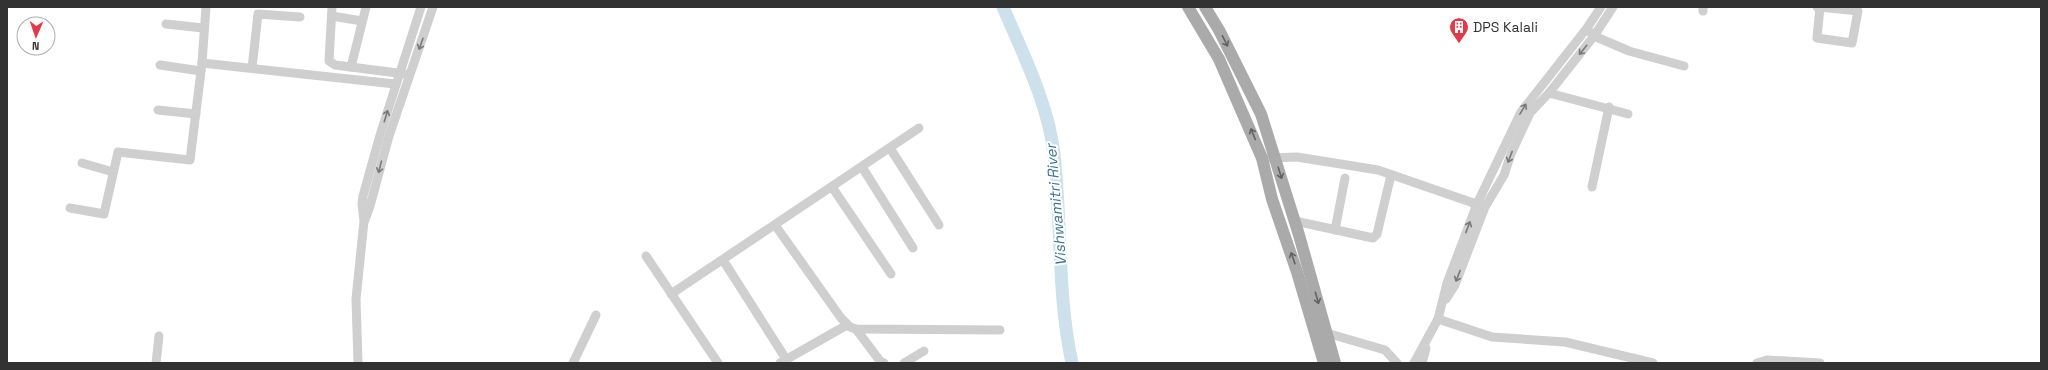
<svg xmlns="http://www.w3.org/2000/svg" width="2048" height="370" font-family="'Space Grotesk',sans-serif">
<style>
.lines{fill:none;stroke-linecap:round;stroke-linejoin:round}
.river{stroke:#cde1ed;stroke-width:13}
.minor{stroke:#cfcfcf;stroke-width:9}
.major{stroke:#aaa;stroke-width:12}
.oneway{stroke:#626262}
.oneway2{stroke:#797979}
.labels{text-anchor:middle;stroke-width:4;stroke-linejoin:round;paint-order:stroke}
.poi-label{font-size:14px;fill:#323232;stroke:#fff;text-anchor:start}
.water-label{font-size:15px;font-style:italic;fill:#3f7594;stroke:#fff}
</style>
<rect width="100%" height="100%" fill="#fff"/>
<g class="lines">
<path class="river" d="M 1003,7 C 1023,54 1048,103 1054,154 C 1062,223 1057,295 1072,363"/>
<g class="minor">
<path d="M 332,7 L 329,61 L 335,65 L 405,74"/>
<path d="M 1817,7 L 1820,7 L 1858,11 L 1852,43 L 1817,38 L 1820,7"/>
<path d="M 1703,11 L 1703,7"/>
<path d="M 332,16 L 362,21"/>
<path d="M 166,24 L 203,28"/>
<path d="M 1590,32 L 1594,36 L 1629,51 L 1684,66"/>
<path d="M 202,63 L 395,84"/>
<path d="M 160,65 L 201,71"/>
<path d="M 351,67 L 366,7"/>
<path d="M 252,68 L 258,14 L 300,17"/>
<path d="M 1549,93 L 1628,114"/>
<path d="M 158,110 L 196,114"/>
<path d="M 890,148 L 939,225"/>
<path d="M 1270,158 L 1297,157 L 1378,170 L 1482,206"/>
<path d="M 82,163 L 113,172"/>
<path d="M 862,167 L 913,248"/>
<path d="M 832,187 L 891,274"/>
<path d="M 1592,187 L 1609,107"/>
<path d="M 70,208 L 104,214 L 118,152 L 190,160 L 202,63 L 206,7"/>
<path d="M 365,220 L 370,206 L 389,136 L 433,7"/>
<path d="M 1295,221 L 1373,238 L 1377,234 L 1391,175"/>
<path d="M 775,225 L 841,318 L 850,327 L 856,329 L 1000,330"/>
<path d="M 1335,230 L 1345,178"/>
<path d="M 646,256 L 718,363"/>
<path d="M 723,260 L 786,359"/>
<path d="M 671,294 L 919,128"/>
<path d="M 1446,299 L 1455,285 L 1485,207 L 1504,175 L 1511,154 L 1530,113 L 1549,93 L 1594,36 L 1613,7"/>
<path d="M 1438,319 L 1492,337 L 1565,342 L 1653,363"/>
<path d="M 856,329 L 880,361 L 884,363"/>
<path d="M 1323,332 L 1385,350 L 1397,363"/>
<path d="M 156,363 L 159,336"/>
<path d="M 358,363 L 356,299 L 364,221 L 362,204 L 363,196 L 380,135 L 421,7"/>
<path d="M 573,363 L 596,315"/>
<path d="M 780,363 L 847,325"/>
<path d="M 904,363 L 924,351"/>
<path d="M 1414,363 L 1438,319 L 1447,283 L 1477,204 L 1521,112 L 1587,28 L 1601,7"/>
<path d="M 1422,363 L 1426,348"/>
<path d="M 1757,363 L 1767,360 L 1820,363"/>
</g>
<g class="major">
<path d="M 1188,7 L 1219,59 L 1262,158 L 1272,199 L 1297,272 L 1324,363"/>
<path d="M 1205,7 L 1219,30 L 1261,114 L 1299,235 L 1335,363"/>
</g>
</g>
<defs><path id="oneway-shaft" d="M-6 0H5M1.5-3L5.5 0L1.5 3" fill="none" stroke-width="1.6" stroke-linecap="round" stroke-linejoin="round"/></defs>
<g class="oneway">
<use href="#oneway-shaft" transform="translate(1225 41) rotate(63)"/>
<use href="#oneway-shaft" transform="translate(1253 134) rotate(-112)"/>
<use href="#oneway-shaft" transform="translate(1280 173) rotate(73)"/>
<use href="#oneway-shaft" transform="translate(1293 258) rotate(-109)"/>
<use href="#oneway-shaft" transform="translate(1317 298) rotate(74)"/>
</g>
<g class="oneway2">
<use href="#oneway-shaft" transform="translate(421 44) rotate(109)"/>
<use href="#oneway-shaft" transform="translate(1583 50) rotate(129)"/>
<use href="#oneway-shaft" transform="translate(1523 109) rotate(-59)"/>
<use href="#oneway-shaft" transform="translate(386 116) rotate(-73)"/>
<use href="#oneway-shaft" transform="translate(1510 157) rotate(111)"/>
<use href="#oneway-shaft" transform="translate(380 167) rotate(104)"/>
<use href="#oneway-shaft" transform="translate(1468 227) rotate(-69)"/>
<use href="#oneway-shaft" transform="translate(1458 276) rotate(111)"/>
</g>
<defs>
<symbol id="building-pin" viewBox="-11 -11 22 30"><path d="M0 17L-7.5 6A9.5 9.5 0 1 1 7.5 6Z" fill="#e33948" stroke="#fff"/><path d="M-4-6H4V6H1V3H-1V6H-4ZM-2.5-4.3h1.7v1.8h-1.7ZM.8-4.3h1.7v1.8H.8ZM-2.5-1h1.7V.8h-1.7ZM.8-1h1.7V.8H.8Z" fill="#fff"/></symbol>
</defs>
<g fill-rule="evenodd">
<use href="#building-pin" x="1448" y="16" width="22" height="30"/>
</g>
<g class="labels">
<g class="poi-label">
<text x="1473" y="32">DPS Kalali</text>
</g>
<g class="water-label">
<text transform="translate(1056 205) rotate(-95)" y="5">Vishwamitri River</text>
</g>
</g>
<rect width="2048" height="370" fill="none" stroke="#323232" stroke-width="16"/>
<g transform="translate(36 36) rotate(182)"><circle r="19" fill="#ffffff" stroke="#adadad"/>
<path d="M0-3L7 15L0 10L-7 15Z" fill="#e33948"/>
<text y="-6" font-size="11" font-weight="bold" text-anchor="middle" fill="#323232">N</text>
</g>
</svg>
